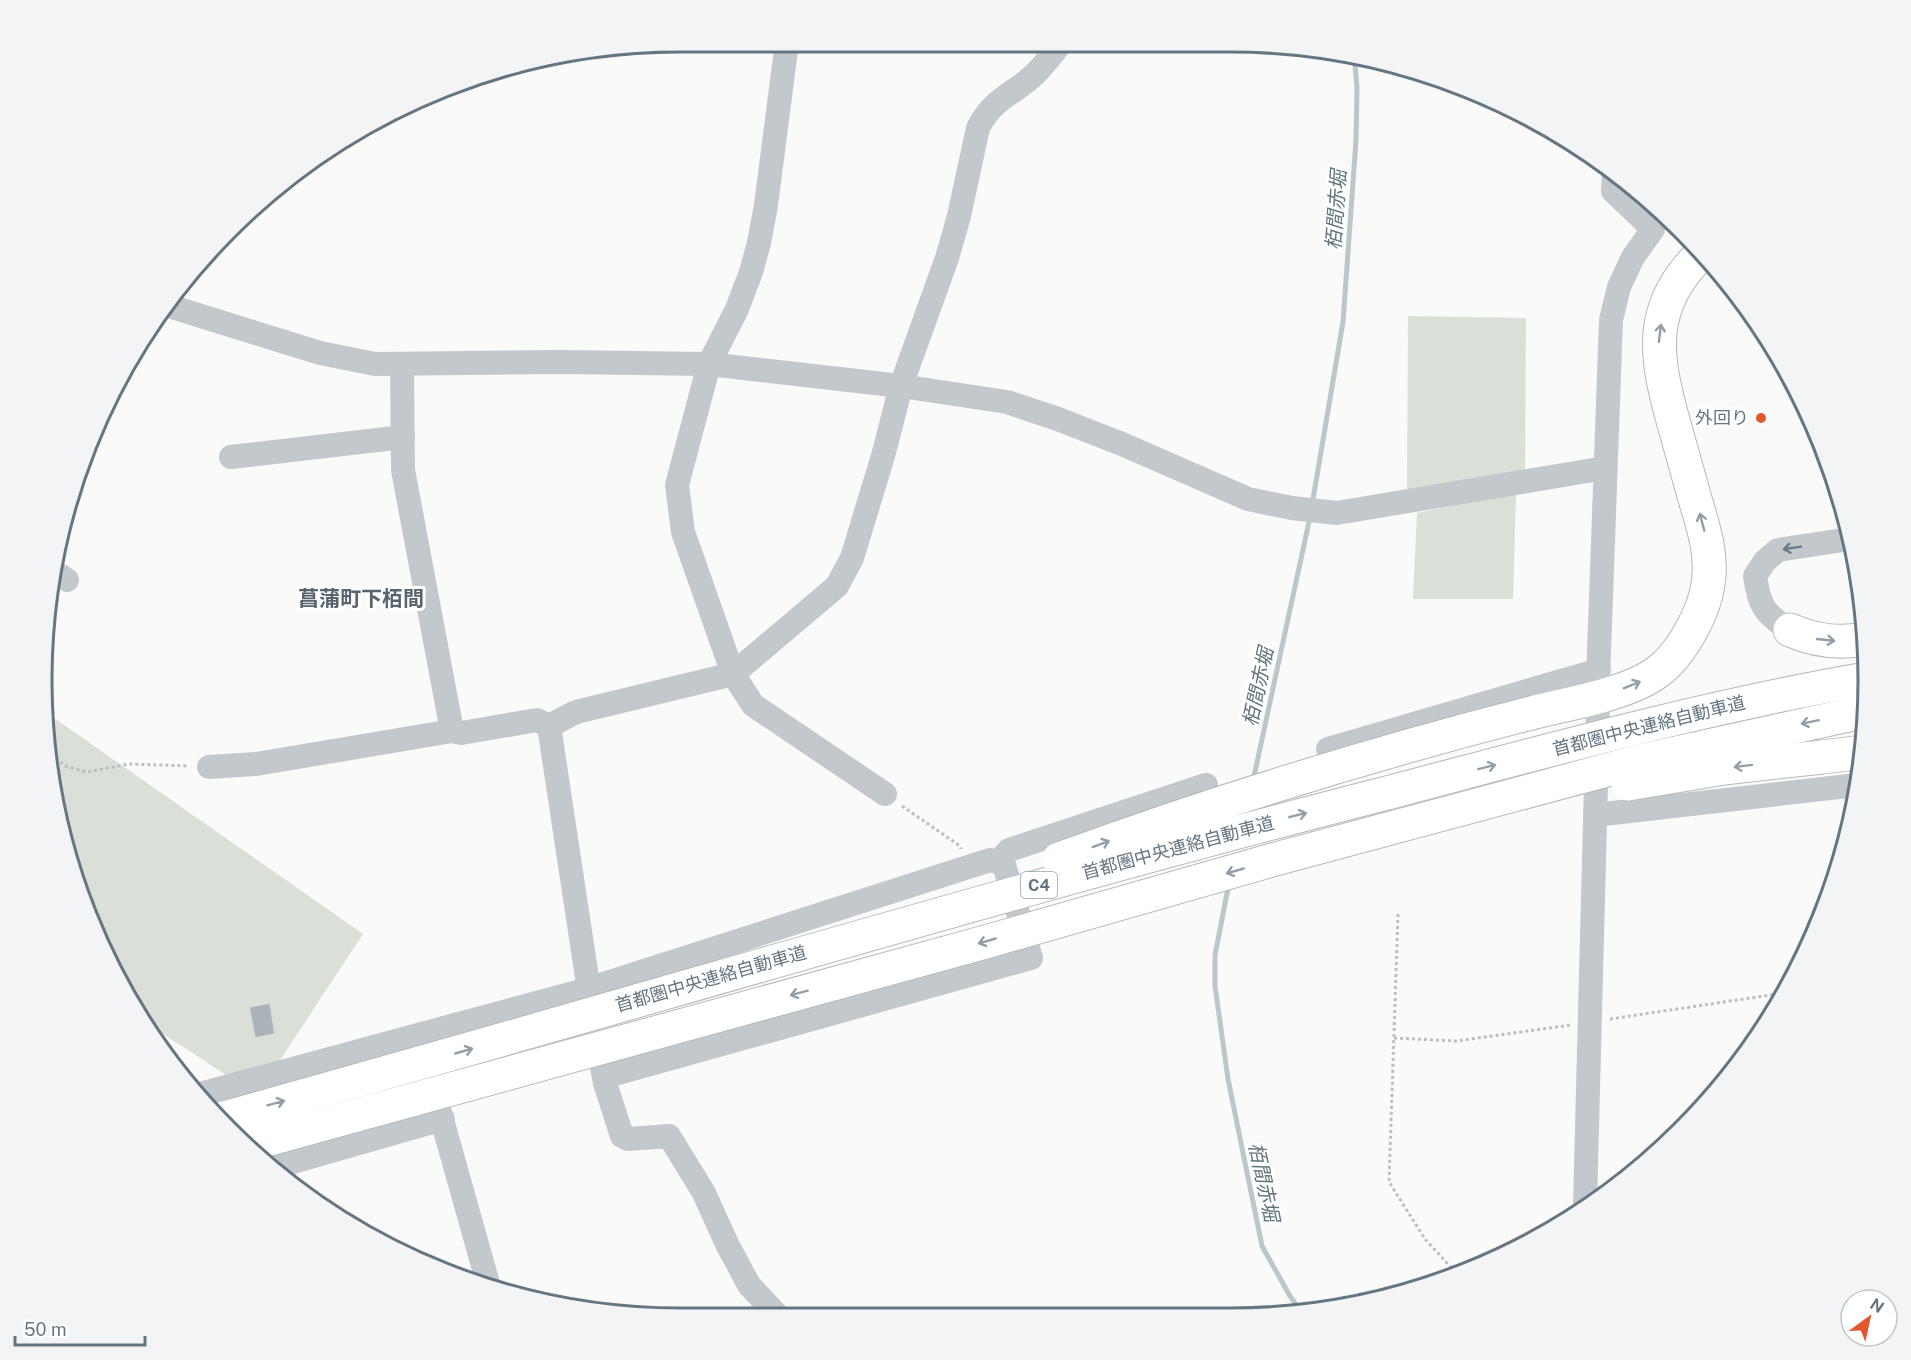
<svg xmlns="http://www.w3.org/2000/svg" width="1911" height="1360" font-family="'Public Sans','Noto Sans JP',sans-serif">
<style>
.green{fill:#dadfd7}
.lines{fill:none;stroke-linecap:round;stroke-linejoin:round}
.stream{stroke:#bbc7cb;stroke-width:5}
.building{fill:#aab3b9;stroke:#dcdcda;stroke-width:1.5}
.highway-casing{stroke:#b4b9bd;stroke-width:35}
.path{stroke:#bbbfc2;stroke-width:3;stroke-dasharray:3 3;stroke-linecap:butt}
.minor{stroke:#c3c8cc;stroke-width:24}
.highway{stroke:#fff;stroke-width:33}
.highway-bridge-casing{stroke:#b4b9bd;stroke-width:35;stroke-linecap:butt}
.highway-bridge{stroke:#fff;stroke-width:33}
.oneway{stroke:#939fa8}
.oneway2{stroke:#6a7a87}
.poi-dot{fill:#e4572e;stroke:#fff;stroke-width:2}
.labels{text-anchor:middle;stroke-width:6;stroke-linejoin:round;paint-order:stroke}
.shield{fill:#fff;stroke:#939fa8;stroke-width:1.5}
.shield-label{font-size:16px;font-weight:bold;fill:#657683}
.poi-label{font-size:18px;fill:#657683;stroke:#fff;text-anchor:end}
.street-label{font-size:18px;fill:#657683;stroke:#fff}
.water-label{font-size:20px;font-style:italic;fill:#60757c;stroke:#fff}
.quarter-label{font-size:21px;font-weight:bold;fill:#57646e;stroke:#fff}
.rim{fill:none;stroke:#657683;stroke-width:3}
</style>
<rect width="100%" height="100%" fill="#fafaf8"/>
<g class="green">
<path d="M 1408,316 L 1526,318 L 1525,470 L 1407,492 Z"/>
<path d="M 1516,493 L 1513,599 L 1413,599 L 1417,513 Z"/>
<path d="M 47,713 L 363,934 L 257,1095 L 143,1021 L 91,924 L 47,763 Z"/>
</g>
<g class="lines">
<g class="stream">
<path d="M 1312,505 L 1343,322 L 1356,140 L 1357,88 L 1354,54"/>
<path d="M 1253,781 L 1310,517"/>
<path d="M 1229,883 L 1215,955 L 1215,986 L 1228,1079 L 1262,1246 L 1290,1296 L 1302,1313"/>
</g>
</g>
<path class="building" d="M 270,1003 L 275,1034 L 255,1038 L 249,1007 Z"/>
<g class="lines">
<defs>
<g id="highway">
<path d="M 1790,630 C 1815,641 1838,644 1865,639"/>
<path d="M 1535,712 C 1571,703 1627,694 1656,673 C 1672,662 1684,644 1693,627 C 1700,614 1706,599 1708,584 C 1713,555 1703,526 1695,499 C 1688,474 1681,449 1674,424 C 1655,356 1646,306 1703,252"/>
<path d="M 1822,757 L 1863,752"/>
</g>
</defs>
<use href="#highway" class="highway-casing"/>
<g class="path">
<path d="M 47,750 L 65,766 L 87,772 L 129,764 L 189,766"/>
<path d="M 902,806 L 960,846 L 961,849"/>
<path d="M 1398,914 L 1389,1182 L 1425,1239 L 1458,1275"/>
<path d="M 1610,1019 L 1784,993"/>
<path d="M 1394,1038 L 1456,1041 L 1571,1025"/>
</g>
<g class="minor">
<path d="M 787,42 L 766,205 L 759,243 L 751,272 L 737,309 L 709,364 L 677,485 L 683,532 L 733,674 L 753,705 L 885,794"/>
<path d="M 169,306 L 320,353 L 375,364 L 561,362 L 709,364 L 901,386 L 1007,402 L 1058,419 L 1122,444 L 1248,499 L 1292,508 L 1337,513 L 1605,468"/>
<path d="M 402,364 L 403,470 L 452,731"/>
<path d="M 231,457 L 403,437"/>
<path d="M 53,571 L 67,580"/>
<path d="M 1790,630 C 1764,614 1759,605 1755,576 L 1765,561 L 1778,550 L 1850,539"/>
<path d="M 1598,680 L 1611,320 L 1619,287 L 1633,257 L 1653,229 L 1613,191 L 1614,173"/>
<path d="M 549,726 L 576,712 L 733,674 L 837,586 L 852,558 L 883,456 L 901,386 L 947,258 L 959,216 L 978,128 C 993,98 1013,95 1035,74 C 1045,64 1053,53 1062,42"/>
<path d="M 549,726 L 591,1004"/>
<path d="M 1328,749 L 1599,670"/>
<path d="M 209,767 L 256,764 L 452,731 L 461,733 L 537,720 L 549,726"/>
<path d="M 1595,815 L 1857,785"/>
<path d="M 601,1062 L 605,1083 L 622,1136 L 628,1139 L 669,1136 L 704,1193 L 727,1244 L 749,1285 L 778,1316"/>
<path d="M 430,1077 L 489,1287"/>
<path d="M 604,1077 L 1031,958 L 1002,858 L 1009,850 L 1206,785"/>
<path d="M 196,1095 L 588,989 L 990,860 L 1003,863"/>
<path d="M 272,1168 L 443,1119"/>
<path d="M 1585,1204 L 1598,707"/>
</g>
<use href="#highway" class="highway"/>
<defs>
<g id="highway-bridge">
<path d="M 1628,784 L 1724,768 L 1822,757"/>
<path d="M 1059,859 C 1215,802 1374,753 1535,712"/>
<path d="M 220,1119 C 608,1012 993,894 1383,794 C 1543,752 1703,707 1866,679"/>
<path d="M 248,1145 L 989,941 L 1272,860 L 1644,760 L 1867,711"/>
</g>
</defs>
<use href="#highway-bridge" class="highway-bridge-casing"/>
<use href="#highway-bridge" class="highway-bridge"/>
</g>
<defs><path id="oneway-shaft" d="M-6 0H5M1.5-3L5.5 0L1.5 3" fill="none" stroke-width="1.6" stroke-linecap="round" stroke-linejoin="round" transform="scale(1.5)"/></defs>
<g class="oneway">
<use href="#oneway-shaft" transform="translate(1660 333) rotate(-83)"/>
<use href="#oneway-shaft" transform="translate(1702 522) rotate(-105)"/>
<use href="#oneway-shaft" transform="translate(1826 640) rotate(6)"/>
<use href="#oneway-shaft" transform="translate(1632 685) rotate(-22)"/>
<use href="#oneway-shaft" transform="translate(1810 722) rotate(168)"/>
<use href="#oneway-shaft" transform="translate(1743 766) rotate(173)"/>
<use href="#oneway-shaft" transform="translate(1487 767) rotate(-14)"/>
<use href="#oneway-shaft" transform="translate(1298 815) rotate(-14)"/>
<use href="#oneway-shaft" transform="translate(1101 844) rotate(-20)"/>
<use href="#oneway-shaft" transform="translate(1235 871) rotate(164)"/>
<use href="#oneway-shaft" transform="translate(987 941) rotate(164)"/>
<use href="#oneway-shaft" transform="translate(799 993) rotate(165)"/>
<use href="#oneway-shaft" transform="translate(464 1051) rotate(-16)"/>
<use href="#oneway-shaft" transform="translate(276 1103) rotate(-15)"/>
</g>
<use class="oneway2" href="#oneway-shaft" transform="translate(1792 548) rotate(171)"/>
<circle class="poi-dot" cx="1761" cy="418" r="6"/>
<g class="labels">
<rect class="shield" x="1021" y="872" width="36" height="26" rx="4.5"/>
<g class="shield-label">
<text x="1039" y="891">C4</text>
</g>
<g class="poi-label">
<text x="1749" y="424">外回り</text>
</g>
<g class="street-label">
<text transform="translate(1649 726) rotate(-14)" y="6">首都圏中央連絡自動車道</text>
<text transform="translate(1178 848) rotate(-15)" y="6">首都圏中央連絡自動車道</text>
<text transform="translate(711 979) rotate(-16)" y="6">首都圏中央連絡自動車道</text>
</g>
<g class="water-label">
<text transform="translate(1336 210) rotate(-86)" y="7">栢間赤堀</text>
<text transform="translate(1258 687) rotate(-78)" y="7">栢間赤堀</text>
<text transform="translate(1264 1182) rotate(78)" y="7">栢間赤堀</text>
</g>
<g class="quarter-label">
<text x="361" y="606">菖蒲町下栢間</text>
</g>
</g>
<path d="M0 0H1911V1360H0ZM680 52H1230A628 628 0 0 1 1858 680V680A628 628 0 0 1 1230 1308H680A628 628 0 0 1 52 680V680A628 628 0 0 1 680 52Z" fill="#f3f4f5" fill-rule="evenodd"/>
<path class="rim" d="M680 52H1230A628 628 0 0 1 1858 680V680A628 628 0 0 1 1230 1308H680A628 628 0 0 1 52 680V680A628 628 0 0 1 680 52Z"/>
<g transform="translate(1869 1318) rotate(33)"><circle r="28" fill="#ffffff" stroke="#c1c8cd" stroke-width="1.5"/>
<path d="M0-4.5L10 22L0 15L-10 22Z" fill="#e4572e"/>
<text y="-9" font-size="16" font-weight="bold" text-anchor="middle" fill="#657683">N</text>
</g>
<path d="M15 1336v9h130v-9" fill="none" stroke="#657683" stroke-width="3"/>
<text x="24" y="1336" font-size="18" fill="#657683" stroke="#ffffff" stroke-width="4.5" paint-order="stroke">50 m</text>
</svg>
